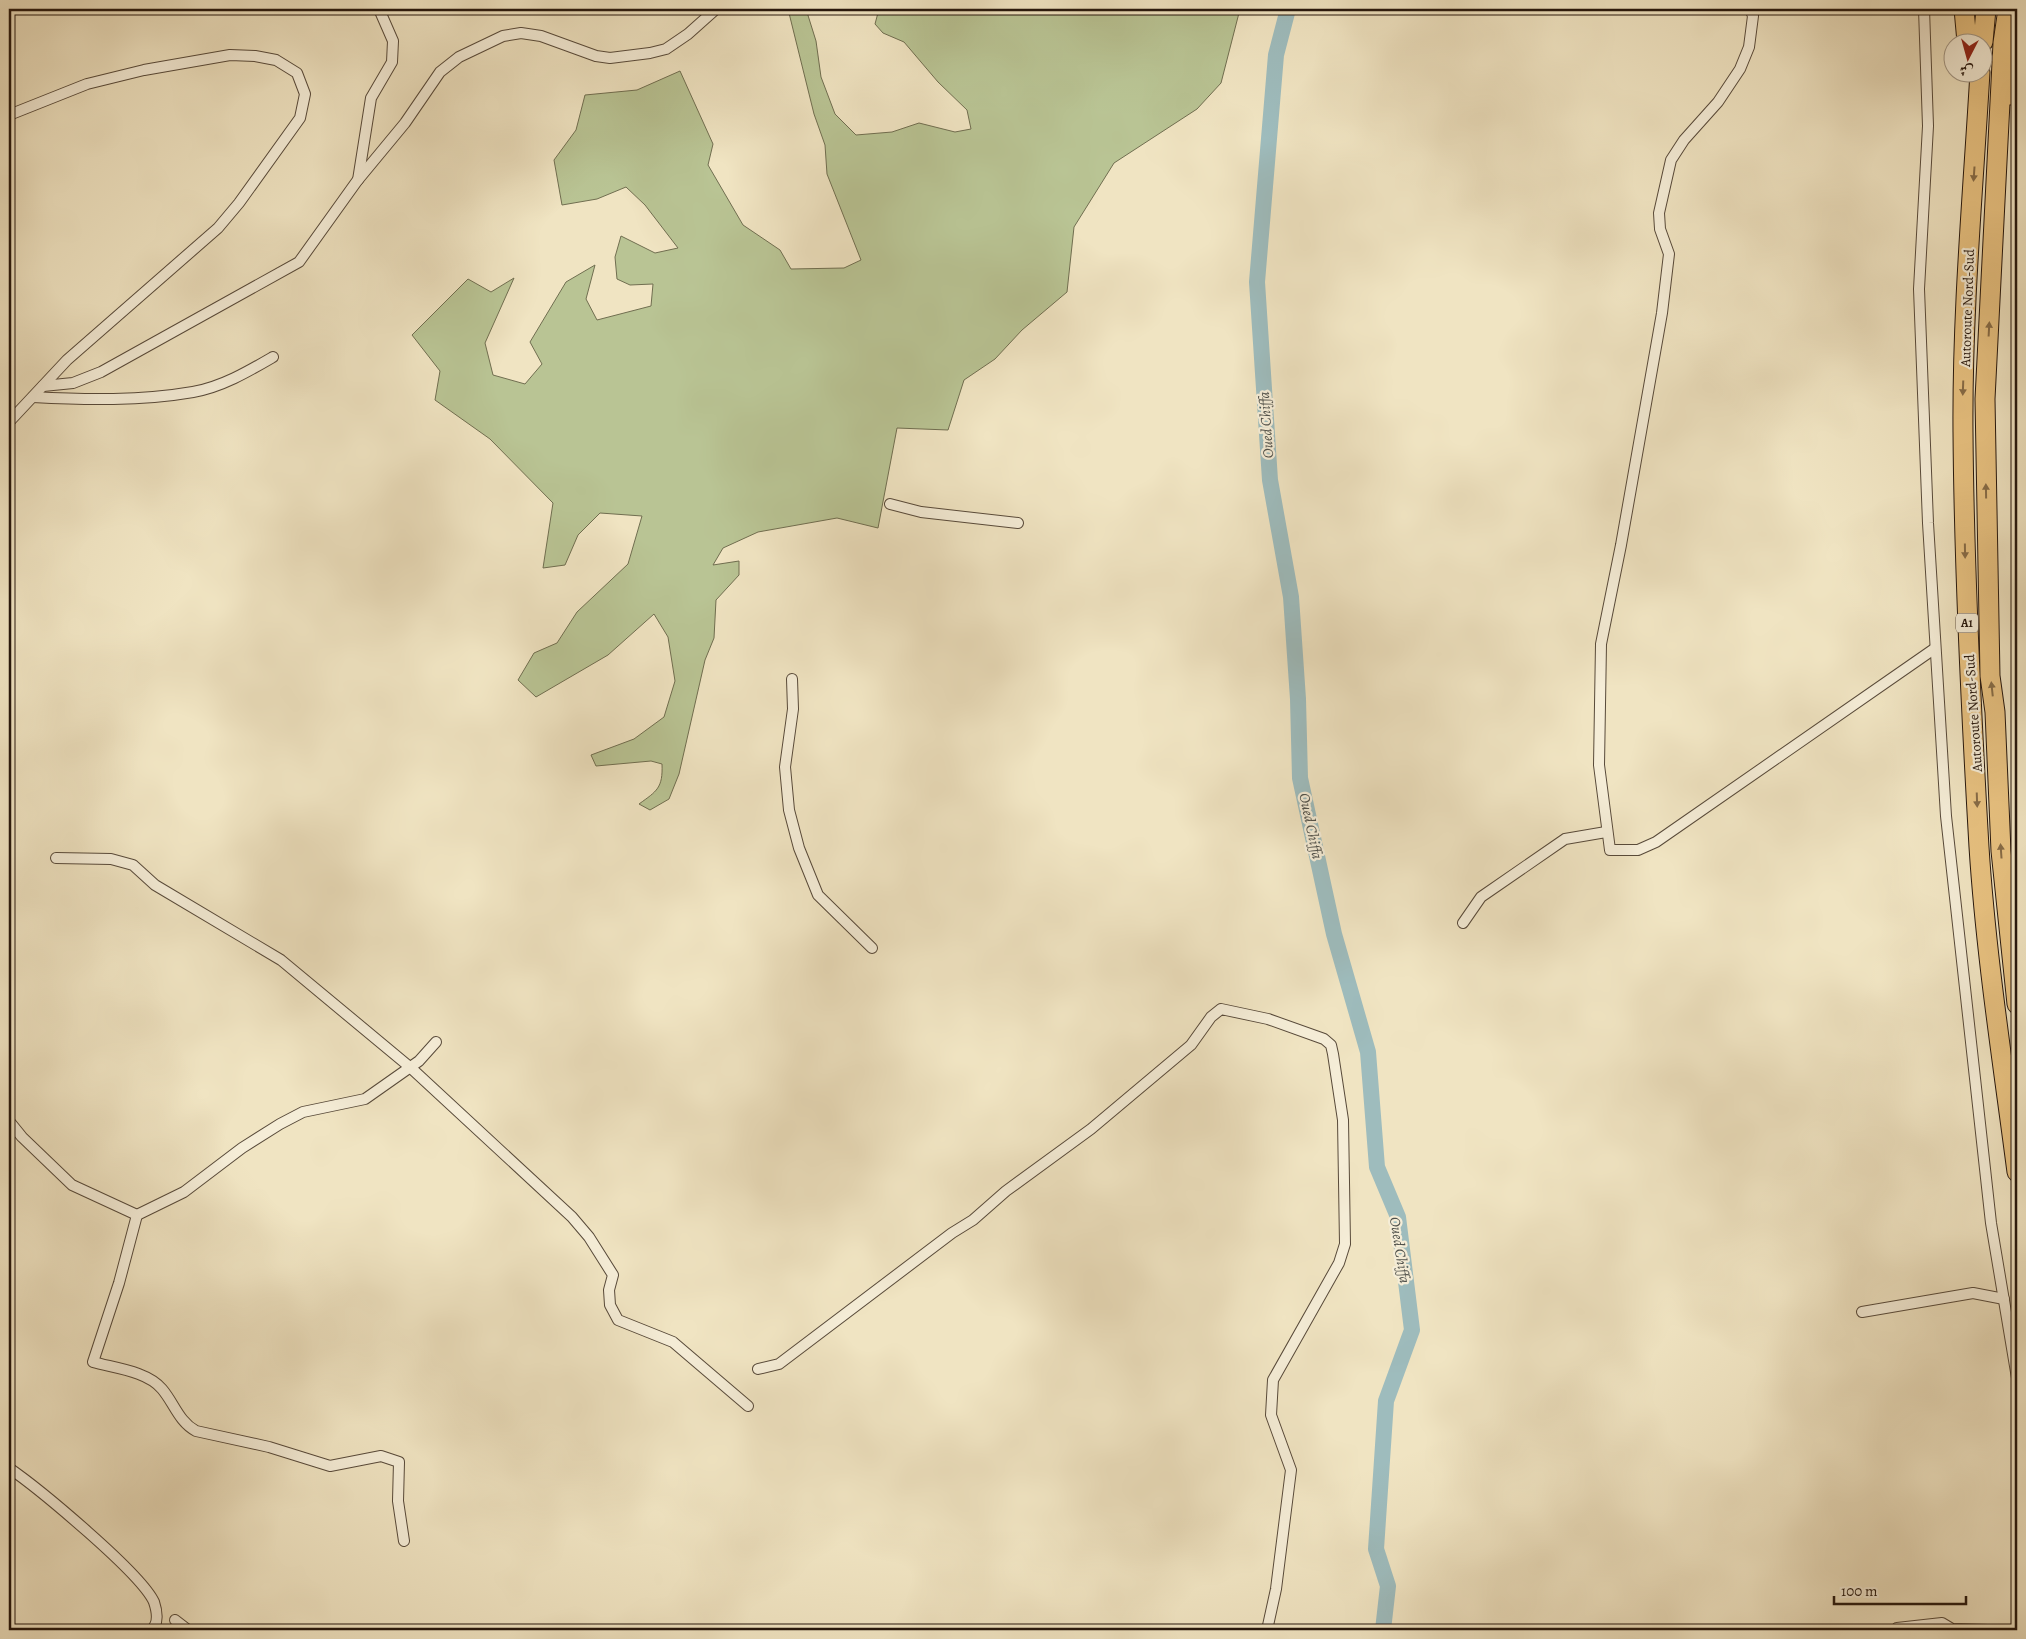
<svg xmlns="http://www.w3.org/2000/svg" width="2026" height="1639" font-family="Alegreya,Amiri,serif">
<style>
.green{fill:#b9c494;stroke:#706e50}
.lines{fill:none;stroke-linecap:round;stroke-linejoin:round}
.river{stroke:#9ebcbd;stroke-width:16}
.minor-casing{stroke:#584a3a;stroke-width:12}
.motorway-casing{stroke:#26170d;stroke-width:21}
.minor{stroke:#f5edd7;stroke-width:10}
.motorway{stroke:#e8c281;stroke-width:19}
.oneway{fill:#876c47}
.labels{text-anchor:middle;stroke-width:4.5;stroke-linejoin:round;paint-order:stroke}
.shield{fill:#f5edd7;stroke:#64574a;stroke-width:1}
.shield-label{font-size:12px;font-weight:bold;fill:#26170d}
.street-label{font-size:14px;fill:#26170d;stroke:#f5edd7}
.water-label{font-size:15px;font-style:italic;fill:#50514b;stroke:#f5edd7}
</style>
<rect width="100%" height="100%" fill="#f0e4c2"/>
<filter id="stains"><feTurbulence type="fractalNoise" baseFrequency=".004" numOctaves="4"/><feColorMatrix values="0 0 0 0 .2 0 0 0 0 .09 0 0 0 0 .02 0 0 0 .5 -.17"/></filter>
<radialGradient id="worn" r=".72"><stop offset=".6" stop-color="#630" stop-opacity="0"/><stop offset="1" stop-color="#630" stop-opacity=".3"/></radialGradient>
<path class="green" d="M 788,9 L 806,9 L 816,41 L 821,77 L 835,114 L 856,135 L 892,132 L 919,123 L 955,132 L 971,129 L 967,110 L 938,82 L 904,42 L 883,33 L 875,24 L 879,9 L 1240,9 L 1221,83 L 1197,109 L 1114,163 L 1074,227 L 1067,292 L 1022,330 L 995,359 L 964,380 L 948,430 L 897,428 L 878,528 L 837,518 L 758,532 L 723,548 L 713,565 L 739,561 L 739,575 L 716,600 L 714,638 L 705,660 L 679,774 L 669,799 L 650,810 L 639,804 C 657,791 663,788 662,764 L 651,761 L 596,766 L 591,755 L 634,739 L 664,717 L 675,681 L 668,637 L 654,614 L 608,655 L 536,697 L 518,680 L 534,653 L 557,643 L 577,612 L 628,564 L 642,516 L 600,513 L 578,535 L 565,565 L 543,568 L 553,503 L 490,439 L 435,400 L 440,371 L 412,335 L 468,279 L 491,292 L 514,278 L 485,343 L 493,375 L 525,384 L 542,364 L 530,342 L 566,282 L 595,265 L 586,299 L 597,320 L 651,306 L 653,284 L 630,285 L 617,279 L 615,257 L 621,236 L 655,253 L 678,248 L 645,205 L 626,187 L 597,199 L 562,205 L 554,160 L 576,130 L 585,95 L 637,90 L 680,71 L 713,144 L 708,165 L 743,225 L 780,250 L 791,269 L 844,268 L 861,260 L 827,174 L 825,145 L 814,114 Z"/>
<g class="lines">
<path class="river" d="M 1288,9 L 1276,55 L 1257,282 L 1270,480 L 1291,597 L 1298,699 L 1300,778 L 1334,934 L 1368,1052 L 1377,1167 L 1398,1217 L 1412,1330 L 1386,1401 L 1376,1549 L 1388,1586 L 1383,1630"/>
<defs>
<g id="minor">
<path d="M 1750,9 L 1753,16 L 1749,47 L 1740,69 L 1718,102 L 1684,140 L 1671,160 L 1659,213 L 1660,229 L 1669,254 L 1662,313 L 1621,545 L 1601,644 L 1599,765 L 1610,850 L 1638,850 L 1656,842 L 1934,649"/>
<path d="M 1924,9 L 1928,126 L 1919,289 L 1928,523 L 1946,816 L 1991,1223 L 2017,1378"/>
<path d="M 9,115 L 87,84 L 144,70 L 230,55 L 255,56 L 276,60 L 297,73 L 305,94 L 300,118 L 239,203 L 218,228 L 67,360 L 9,422"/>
<path d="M 358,180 L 371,98 L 392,62 L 393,41 L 379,9"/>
<path d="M 43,386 L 73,383 L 101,372 L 299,262 L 357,181 L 405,123 L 440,72 L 459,57 L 503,36 L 521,33 L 541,36 L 596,56 L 610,58 L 650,53 L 666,49 L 688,34 L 716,9"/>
<path d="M 33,397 C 86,400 141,401 193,392 C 222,387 249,371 273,357"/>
<path d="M 890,504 L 921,512 L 1018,523"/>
<path d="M 792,679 L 793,709 L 785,767 L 789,810 L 799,848 L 818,895 L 872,948"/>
<path d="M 56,858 L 111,859 L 133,865 L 155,885 L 281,960 L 411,1068 L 572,1217 L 589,1237 L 613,1275 L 609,1290 L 610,1305 L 618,1320 L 673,1342 L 748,1406"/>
<path d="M 1463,923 L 1481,897 L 1565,839 L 1606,832"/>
<path d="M 9,1121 L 22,1137 L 72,1185 L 137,1215"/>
<path d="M 137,1215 L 119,1283 L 93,1362 C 114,1368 147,1371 162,1389 C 174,1403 179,1422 196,1431 L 269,1447 L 330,1466 L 381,1456 L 399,1462 L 398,1501 L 404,1541"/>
<path d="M 137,1215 L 184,1192 L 242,1148 L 280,1124 L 303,1112 L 365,1099 L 419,1061 L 436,1042"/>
<path d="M 1862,1312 L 1973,1293 L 2004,1299"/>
<path d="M 758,1369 L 779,1364 L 952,1233 L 973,1220 L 1006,1191 L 1091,1129 L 1191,1045 L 1211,1017 L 1221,1009 L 1268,1019 L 1324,1039 L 1331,1045 L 1333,1054 L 1343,1120 L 1345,1244 L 1339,1263 L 1273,1380 L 1271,1415 L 1291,1470 L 1276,1589 L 1267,1630"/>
<path d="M 9,1468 C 38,1488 141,1573 154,1602 C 157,1611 159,1624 151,1630"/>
<path d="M 175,1620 L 188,1630"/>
<path d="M 1897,1630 L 1897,1628 L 1942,1623 L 1952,1629 L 1988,1630"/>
</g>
<g id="motorway">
<path d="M 1964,9 L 1967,42"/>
<path d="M 2008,9 L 2003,43 L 1985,399 L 1990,676 L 1995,712 L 2001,851 L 2017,1004"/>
<path d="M 1983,42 L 1986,9"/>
<path d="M 1980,72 C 1973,192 1962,312 1963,432 C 1964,571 1971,709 1979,847 C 1986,956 2003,1064 2017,1172"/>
<path d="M 2010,95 L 2017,61"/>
</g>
</defs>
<use href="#minor" class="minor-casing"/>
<use href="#motorway" class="motorway-casing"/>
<use href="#minor" class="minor"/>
<use href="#motorway" class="motorway"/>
</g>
<defs><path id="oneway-solid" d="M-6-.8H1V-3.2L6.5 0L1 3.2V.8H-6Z" transform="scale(1.25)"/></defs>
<g class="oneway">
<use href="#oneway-solid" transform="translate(1974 174) rotate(94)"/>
<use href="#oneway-solid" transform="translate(1989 329) rotate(-87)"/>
<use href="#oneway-solid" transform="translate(1963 388) rotate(92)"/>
<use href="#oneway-solid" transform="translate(1986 491) rotate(-91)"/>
<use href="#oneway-solid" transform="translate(1965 551) rotate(89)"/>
<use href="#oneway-solid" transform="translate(1992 689) rotate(-96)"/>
<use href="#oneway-solid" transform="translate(1977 800) rotate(88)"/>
<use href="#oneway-solid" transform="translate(2001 851) rotate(-94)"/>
</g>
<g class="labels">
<rect class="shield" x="1956" y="613.5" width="22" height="19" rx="4"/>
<g class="shield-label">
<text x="1967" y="627">A1</text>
</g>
<g class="street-label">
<text transform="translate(1967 308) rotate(-88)" y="5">Autoroute Nord-Sud</text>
<text transform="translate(1973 713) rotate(-94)" y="5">Autoroute Nord-Sud</text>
</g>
<g class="water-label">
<text transform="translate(1266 425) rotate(-94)" y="5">Oued Chiffa</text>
<text transform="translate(1311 826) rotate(78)" y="5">Oued Chiffa</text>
<text transform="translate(1400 1250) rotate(81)" y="5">Oued Chiffa</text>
</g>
</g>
<rect width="2026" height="1639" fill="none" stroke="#f0e4c2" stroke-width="30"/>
<rect x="10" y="10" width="2006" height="1619" fill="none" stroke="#26170d" stroke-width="2.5"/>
<rect x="15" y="15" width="1996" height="1609" fill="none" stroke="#26170d"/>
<g transform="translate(1968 58) rotate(186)"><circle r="24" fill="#f5edd7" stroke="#a29786"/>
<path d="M0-4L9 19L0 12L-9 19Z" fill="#8f2418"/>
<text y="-8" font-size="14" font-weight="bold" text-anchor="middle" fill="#26170d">ش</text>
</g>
<path d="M1834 1596v8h132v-8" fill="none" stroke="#26170d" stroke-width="2.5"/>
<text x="1841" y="1596" font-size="15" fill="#26170d" stroke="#f5edd7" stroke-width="4" paint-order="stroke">100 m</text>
<rect width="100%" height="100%" filter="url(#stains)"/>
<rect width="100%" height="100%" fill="url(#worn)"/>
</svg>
